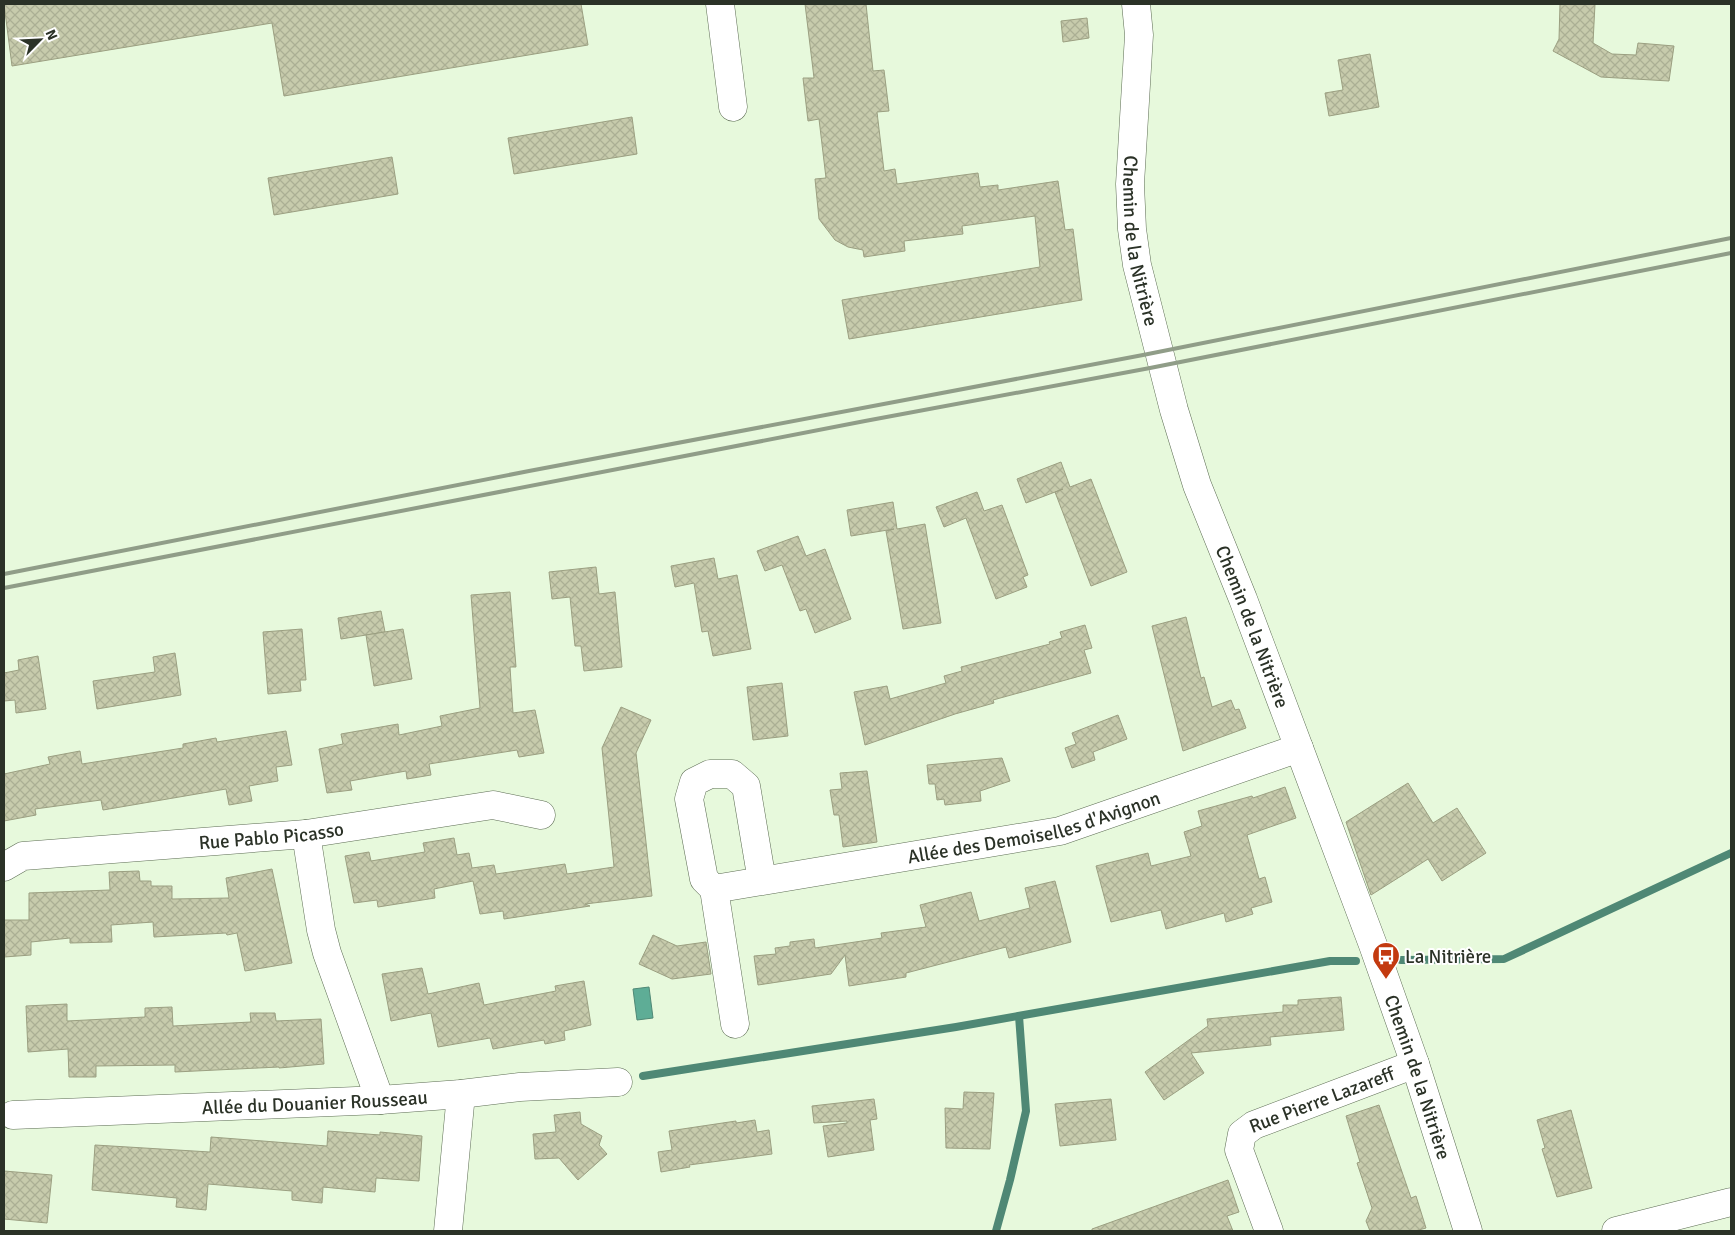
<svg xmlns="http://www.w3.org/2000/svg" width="1735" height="1235" font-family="Signika,sans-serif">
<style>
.water{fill:#5ead96;stroke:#4f8875}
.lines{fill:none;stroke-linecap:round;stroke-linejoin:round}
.stream{stroke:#4f8875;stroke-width:8}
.building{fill:url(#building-cross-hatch);stroke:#9b9f81}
.minor-casing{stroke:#5d6d54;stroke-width:29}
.minor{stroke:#fff;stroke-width:28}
.rail{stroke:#909d88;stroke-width:4}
.labels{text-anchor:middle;stroke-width:4;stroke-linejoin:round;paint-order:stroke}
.street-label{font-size:19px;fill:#2b3227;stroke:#fff}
.poi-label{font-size:19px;fill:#2b3227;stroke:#fff;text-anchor:start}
</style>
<defs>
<pattern id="building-cross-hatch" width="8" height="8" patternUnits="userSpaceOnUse" patternTransform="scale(1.25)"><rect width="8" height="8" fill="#c7cbac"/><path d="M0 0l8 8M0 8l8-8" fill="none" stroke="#abaf94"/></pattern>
</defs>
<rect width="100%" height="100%" fill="#e7f9dc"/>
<path class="water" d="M 649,987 L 653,1018 L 637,1020 L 633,989 Z"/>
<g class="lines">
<g class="stream">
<path d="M 1401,960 L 1504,959 L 1731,853"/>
<path d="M 643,1076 L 956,1027 L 1330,961 L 1356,961"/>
<path d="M 996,1231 L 1010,1180 L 1026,1111 L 1019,1016"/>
</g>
</g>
<g class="building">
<path d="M 4,4 L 581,4 L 588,45 L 284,96 L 272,23 L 12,66 Z"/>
<path d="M 805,4 L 866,4 L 873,71 L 884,70 L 889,111 L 877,112 L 884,171 L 895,169 L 897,184 L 978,173 L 980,187 L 998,185 L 998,190 L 1058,181 L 1065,230 L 1073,229 L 1082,300 L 849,339 L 842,300 L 1040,267 L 1035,216 L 962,226 L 963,234 L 904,241 L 905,251 L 864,257 L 863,250 L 848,247 L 835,240 L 819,219 L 815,179 L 826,178 L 819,119 L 808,121 L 803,78 L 814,78 Z"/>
<path d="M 1560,4 L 1595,4 L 1593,43 L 1612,54 L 1636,55 L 1638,43 L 1674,46 L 1669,81 L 1601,77 L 1553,51 L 1559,39 Z"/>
<path d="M 1087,18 L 1089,38 L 1063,42 L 1061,21 Z"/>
<path d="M 1370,54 L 1379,107 L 1329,116 L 1325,93 L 1343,90 L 1338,60 Z"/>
<path d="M 632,117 L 637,154 L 514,174 L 508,138 Z"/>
<path d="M 392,157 L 398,194 L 274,215 L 268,178 Z"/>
<path d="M 1061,462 L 1070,487 L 1091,479 L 1127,572 L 1091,586 L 1055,492 L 1063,489 L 1026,503 L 1017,479 Z"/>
<path d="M 977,492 L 984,511 L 1002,505 L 1028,575 L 1023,577 L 1027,587 L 996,599 L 966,518 L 944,527 L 936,507 Z"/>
<path d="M 893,502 L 897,529 L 925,524 L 941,623 L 903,629 L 886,531 L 894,529 L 851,536 L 847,510 Z"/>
<path d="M 798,536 L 806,556 L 825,549 L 851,619 L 815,633 L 806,609 L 800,611 L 782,565 L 765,571 L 757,551 Z"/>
<path d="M 714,558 L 718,579 L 737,575 L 751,649 L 713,656 L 708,631 L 702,632 L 694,583 L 675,587 L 671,566 Z"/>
<path d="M 596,567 L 599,594 L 615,592 L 622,667 L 584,671 L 581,646 L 575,646 L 570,597 L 552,599 L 549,572 Z"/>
<path d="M 510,592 L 516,667 L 510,667 L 513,713 L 535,710 L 544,753 L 519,757 L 517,750 L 429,764 L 431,775 L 407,779 L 406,771 L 350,781 L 352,790 L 327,793 L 319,749 L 343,744 L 341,734 L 398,724 L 399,735 L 442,726 L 440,716 L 480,708 L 471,595 Z"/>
<path d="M 381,611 L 385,632 L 341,639 L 338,618 Z"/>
<path d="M 1186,617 L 1201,678 L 1204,677 L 1212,707 L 1231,700 L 1235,710 L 1239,709 L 1246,728 L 1183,751 L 1152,626 Z"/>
<path d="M 1085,625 L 1092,648 L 1084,650 L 1091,673 L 993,700 L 994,703 L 955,714 L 865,745 L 854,692 L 887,686 L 890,699 L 946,683 L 944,676 L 962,671 L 961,667 L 1050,644 L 1049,642 L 1062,638 L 1060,632 Z"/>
<path d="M 302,629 L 306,680 L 300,680 L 301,691 L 268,694 L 263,632 Z"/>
<path d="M 403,629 L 412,679 L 374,686 L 366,635 Z"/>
<path d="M 175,653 L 181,695 L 97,709 L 93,681 L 155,672 L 153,657 Z"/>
<path d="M 38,656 L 46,709 L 16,713 L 15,700 L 4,701 L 4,673 L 19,670 L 18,660 Z"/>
<path d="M 782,683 L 788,736 L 753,740 L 747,687 Z"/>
<path d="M 621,707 L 651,720 L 636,753 L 652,896 L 585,904 L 590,906 L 504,919 L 503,911 L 480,914 L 473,881 L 434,889 L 435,898 L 378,907 L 377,900 L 354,903 L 345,856 L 369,852 L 371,861 L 425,852 L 423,843 L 454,838 L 457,855 L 469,853 L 472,868 L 494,865 L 496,874 L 565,864 L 567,874 L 614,867 L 602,748 Z"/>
<path d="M 1118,715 L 1127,739 L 1093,752 L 1095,760 L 1072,768 L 1065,748 L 1076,744 L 1072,733 Z"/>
<path d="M 286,731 L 292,765 L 276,767 L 278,781 L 249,786 L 252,801 L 229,805 L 226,789 L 103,810 L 101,800 L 35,809 L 36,815 L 4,821 L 4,774 L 50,764 L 48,757 L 80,751 L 82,764 L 183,748 L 183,744 L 216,738 L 217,742 Z"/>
<path d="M 1002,758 L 1010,781 L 980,791 L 981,801 L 945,805 L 944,799 L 937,800 L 935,784 L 929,784 L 927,765 Z"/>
<path d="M 867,771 L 877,842 L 843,847 L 839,815 L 834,815 L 830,790 L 842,789 L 840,773 Z"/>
<path d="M 1408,783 L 1433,823 L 1457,808 L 1486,853 L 1442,881 L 1428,859 L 1371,895 L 1346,822 Z"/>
<path d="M 1285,787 L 1296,818 L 1247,835 L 1259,879 L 1265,877 L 1272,902 L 1251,908 L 1253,914 L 1226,922 L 1224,913 L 1166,929 L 1161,910 L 1111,922 L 1096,866 L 1148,853 L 1151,866 L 1191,856 L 1184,832 L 1202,826 L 1198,811 L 1252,796 L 1253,798 Z"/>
<path d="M 272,869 L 292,963 L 245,971 L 237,933 L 227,935 L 226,933 L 154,937 L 153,922 L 111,925 L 112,942 L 70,943 L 70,938 L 31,942 L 31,955 L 4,957 L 4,920 L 29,920 L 29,893 L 110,890 L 109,872 L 139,871 L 140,881 L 151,881 L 151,886 L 172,886 L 172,899 L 229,898 L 226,878 Z"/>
<path d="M 1055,881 L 1071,942 L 1009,958 L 1006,947 L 906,973 L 906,977 L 849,986 L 845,955 L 831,974 L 758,985 L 754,956 L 776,954 L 775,948 L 790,946 L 790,942 L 814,939 L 815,948 L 882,938 L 881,933 L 926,927 L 920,905 L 971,892 L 979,921 L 1030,908 L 1025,888 Z"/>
<path d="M 653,935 L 677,946 L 706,942 L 711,974 L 672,979 L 639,964 Z"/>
<path d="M 422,968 L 428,994 L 479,983 L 484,1005 L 556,991 L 555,986 L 584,981 L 591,1025 L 564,1031 L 565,1040 L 545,1044 L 544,1040 L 493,1049 L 490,1038 L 438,1047 L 431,1013 L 391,1021 L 382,974 Z"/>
<path d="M 1341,997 L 1344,1030 L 1270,1037 L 1271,1045 L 1191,1053 L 1204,1073 L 1164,1100 L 1145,1072 L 1208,1026 L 1207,1019 L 1283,1012 L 1283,1005 L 1298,1005 L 1298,1000 Z"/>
<path d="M 67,1004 L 67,1021 L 145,1017 L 145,1008 L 172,1007 L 173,1026 L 251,1022 L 250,1013 L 275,1013 L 276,1021 L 321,1019 L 324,1064 L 279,1068 L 279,1067 L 175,1072 L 175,1065 L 96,1066 L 96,1077 L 69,1077 L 68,1049 L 28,1052 L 26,1006 Z"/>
<path d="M 964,1092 L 994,1093 L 990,1149 L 946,1148 L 945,1108 L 963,1109 Z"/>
<path d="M 874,1099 L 877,1119 L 870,1120 L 874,1150 L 828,1157 L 823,1126 L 847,1123 L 847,1121 L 814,1123 L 812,1106 Z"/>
<path d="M 1111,1099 L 1116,1140 L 1060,1146 L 1055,1104 Z"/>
<path d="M 1379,1105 L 1411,1198 L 1416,1196 L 1426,1228 L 1415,1231 L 1370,1231 L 1366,1221 L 1372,1208 L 1357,1163 L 1360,1162 L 1346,1116 Z"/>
<path d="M 1571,1110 L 1592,1188 L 1557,1197 L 1542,1149 L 1545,1148 L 1537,1120 Z"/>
<path d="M 580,1112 L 581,1124 L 602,1136 L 599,1145 L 607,1154 L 578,1180 L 559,1158 L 535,1159 L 533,1134 L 556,1132 L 554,1115 Z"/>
<path d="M 755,1120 L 757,1132 L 769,1130 L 772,1154 L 689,1165 L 690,1167 L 661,1172 L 658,1152 L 672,1150 L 669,1131 L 736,1121 L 736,1123 Z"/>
<path d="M 328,1131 L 380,1135 L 380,1132 L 422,1136 L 419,1181 L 376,1178 L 375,1192 L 323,1187 L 322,1203 L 292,1200 L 292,1191 L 208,1184 L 206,1210 L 176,1207 L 177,1198 L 92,1190 L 95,1145 L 210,1152 L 211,1137 L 327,1146 Z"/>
<path d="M 4,1171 L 52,1175 L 47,1223 L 4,1219 Z"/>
<path d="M 1228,1180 L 1239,1212 L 1227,1216 L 1233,1231 L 1092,1231 L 1092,1229 Z"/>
</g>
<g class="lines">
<defs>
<g id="minor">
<path d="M 720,4 L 733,107"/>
<path id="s1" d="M 1136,4 L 1139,35 L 1130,184 L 1132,229 L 1137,265 L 1174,410 L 1197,485 L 1243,599 L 1373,945 L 1415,1064 L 1468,1231"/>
<path d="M 306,834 L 321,930 L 327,953 L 380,1100"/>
<path id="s2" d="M 4,867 L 23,856 L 306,834 L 493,805 L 541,815"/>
<path id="s3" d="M 762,881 L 746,786 L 732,774 L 710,774 L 694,782 L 689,799 L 704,879 L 714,889 L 1060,831 L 1299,748"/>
<path d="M 714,889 L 735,1024"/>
<path id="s4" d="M 13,1115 L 380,1100 L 461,1094 L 520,1087 L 618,1082"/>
<path d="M 448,1231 L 461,1094"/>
<path id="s5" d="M 1269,1231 L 1239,1150 L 1242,1134 L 1254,1125 L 1415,1064"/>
<path d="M 1616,1231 L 1731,1202"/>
</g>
</defs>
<use href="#minor" class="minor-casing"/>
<use href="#minor" class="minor"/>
<g class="rail">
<path d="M 4,574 L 529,471 L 1143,355 L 1731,238"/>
<path d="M 4,588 L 865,421 L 1150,368 L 1731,253"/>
</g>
</g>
<defs>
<symbol id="bus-pin" viewBox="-11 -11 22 30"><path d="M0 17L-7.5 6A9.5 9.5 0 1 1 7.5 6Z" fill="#c33a0f" stroke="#fff"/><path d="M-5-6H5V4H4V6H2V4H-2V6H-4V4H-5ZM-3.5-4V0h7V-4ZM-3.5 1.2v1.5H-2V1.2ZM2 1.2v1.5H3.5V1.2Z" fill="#fff"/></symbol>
</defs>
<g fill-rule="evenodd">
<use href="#bus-pin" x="1370" y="940" width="32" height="43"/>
</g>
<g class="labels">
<g class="street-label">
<text dy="7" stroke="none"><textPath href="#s1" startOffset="238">Chemin de la Nitrière</textPath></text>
<text dy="7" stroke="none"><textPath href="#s1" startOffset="642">Chemin de la Nitrière</textPath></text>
<text dy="7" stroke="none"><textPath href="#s3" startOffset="594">Allée des Demoiselles d'Avignon</textPath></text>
<text dy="7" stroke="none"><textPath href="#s2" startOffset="271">Rue Pablo Picasso</textPath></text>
<text dy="7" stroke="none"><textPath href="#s1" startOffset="1122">Chemin de la Nitrière</textPath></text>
<text dy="7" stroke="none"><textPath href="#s5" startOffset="190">Rue Pierre Lazareff</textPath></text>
<text dy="7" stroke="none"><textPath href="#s4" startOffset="302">Allée du Douanier Rousseau</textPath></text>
</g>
<g class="poi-label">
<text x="1405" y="963">La Nitrière</text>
</g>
</g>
<rect width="1735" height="1235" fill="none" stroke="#2b3227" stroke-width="10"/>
<g transform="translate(40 40) rotate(66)" stroke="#ffffff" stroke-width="4" paint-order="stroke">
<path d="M0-4L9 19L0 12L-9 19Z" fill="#2b3227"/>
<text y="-8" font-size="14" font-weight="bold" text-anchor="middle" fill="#2b3227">N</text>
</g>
</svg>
